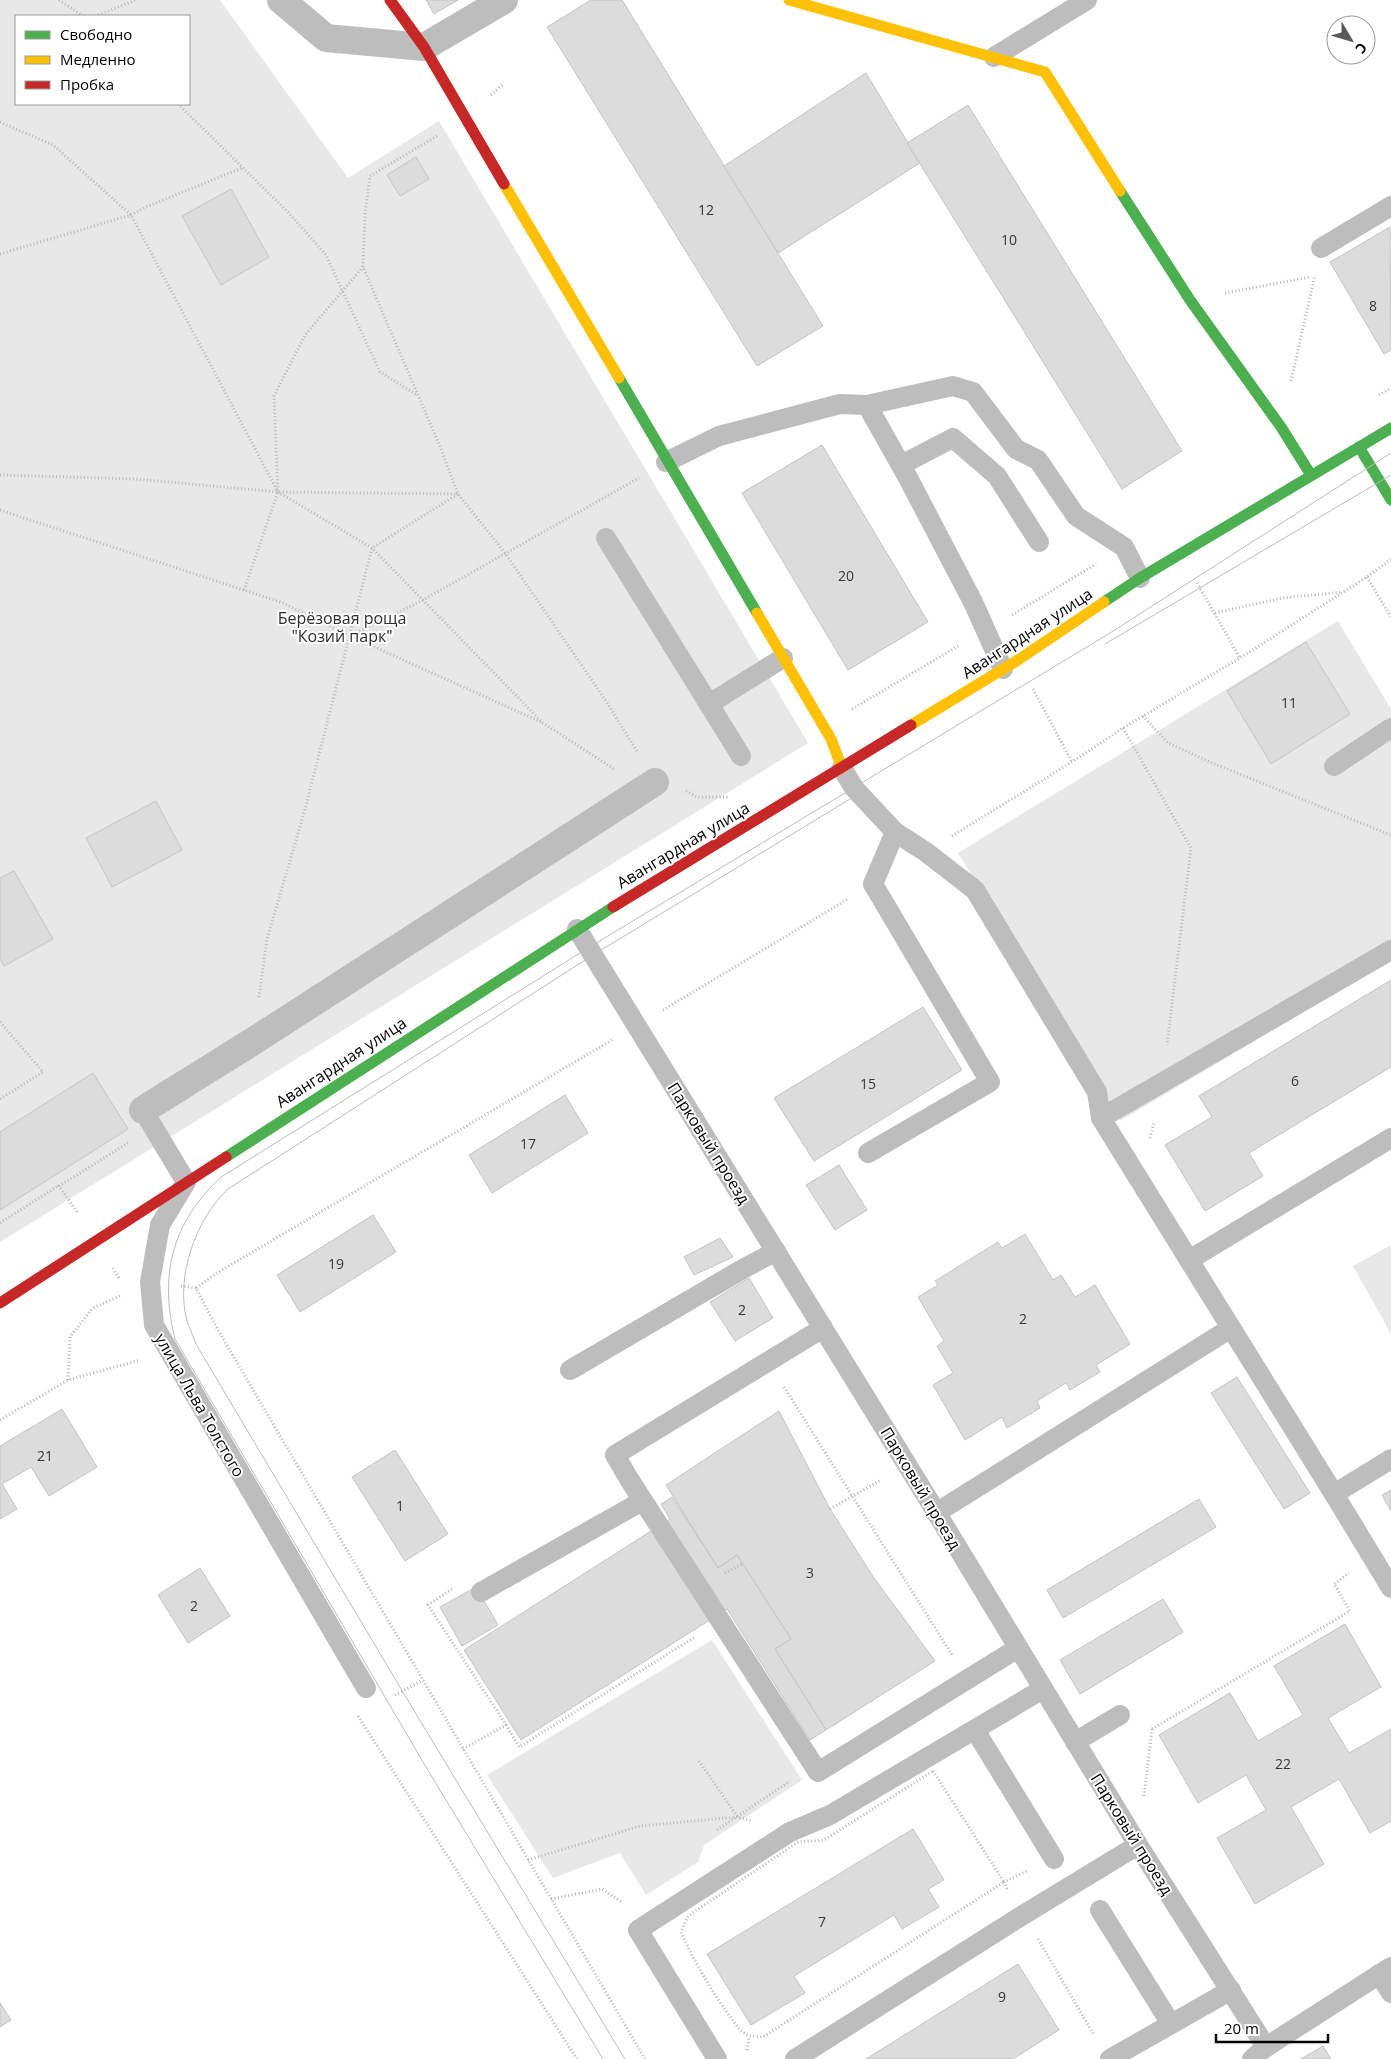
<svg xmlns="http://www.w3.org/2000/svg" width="1391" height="2059" font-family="'Open Sans',sans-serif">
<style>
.green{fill:#e8e8e8;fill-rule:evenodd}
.building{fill:#dcdcdc;stroke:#c4c4c4}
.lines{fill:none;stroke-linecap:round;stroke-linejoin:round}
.path{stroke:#b8b8b8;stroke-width:3;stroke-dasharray:1 2.5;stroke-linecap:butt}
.lane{stroke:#bdbdbd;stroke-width:20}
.street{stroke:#bdbdbd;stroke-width:28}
.fast{stroke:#4caf50;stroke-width:11}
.slow{stroke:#ffc107;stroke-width:11}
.jam{stroke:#c62828;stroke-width:11}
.tram{stroke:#bdbdbd;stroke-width:1}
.labels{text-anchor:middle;stroke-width:4;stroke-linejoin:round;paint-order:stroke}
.number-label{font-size:14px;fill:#373737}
.park-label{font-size:16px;fill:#2d2d2d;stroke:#fff}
.street-label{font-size:16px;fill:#000;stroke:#fff}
</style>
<rect width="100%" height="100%" fill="#fff"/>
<g class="green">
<path d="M 0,0 L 220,0 L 348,178 L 439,121 L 808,743 L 0,1242 ZM 16,16 L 189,16 L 189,104 L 16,104 Z"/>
<path d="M 1338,621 L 1391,709 L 1391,960 L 1120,1121 L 958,853 Z"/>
<path d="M 1391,1245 L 1391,1334 L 1353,1266 Z"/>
<path d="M 712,1640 L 802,1780 L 704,1845 L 698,1862 L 646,1895 L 620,1853 L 553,1878 L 487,1775 Z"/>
</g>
<g class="building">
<path d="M 426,0 L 458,0 L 434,14 Z"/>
<path d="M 591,0 L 622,0 L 823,326 L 757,366 L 547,27 Z"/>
<path d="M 866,73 L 920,163 L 778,253 L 724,166 Z"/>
<path d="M 968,105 L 1182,451 L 1122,489 L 907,143 Z"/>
<path d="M 416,157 L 429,179 L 400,196 L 387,175 Z"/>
<path d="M 231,189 L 269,257 L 221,285 L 182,216 Z"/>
<path d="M 1390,227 L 1391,350 L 1384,354 L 1330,262 Z"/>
<path d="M 822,445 L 928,622 L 848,670 L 742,493 Z"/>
<path d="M 1306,642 L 1350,714 L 1271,764 L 1227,691 Z"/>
<path d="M 156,801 L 182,850 L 112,887 L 86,838 Z"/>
<path d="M 14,871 L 53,939 L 4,966 L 0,959 L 0,878 Z"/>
<path d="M 1391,980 L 1391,1067 L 1249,1153 L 1263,1176 L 1205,1211 L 1165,1145 L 1212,1117 L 1199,1096 Z"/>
<path d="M 923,1007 L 962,1070 L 814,1161 L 774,1098 Z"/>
<path d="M 93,1073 L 128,1129 L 0,1210 L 0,1132 Z"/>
<path d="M 565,1095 L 588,1133 L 492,1193 L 469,1155 Z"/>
<path d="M 839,1165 L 867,1210 L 835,1230 L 806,1185 Z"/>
<path d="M 373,1215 L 396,1252 L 300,1312 L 277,1275 Z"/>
<path d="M 1025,1234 L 1053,1280 L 1061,1275 L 1075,1297 L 1095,1285 L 1130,1344 L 1096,1365 L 1100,1372 L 1070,1390 L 1066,1383 L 1037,1401 L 1040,1408 L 1007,1428 L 1002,1417 L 965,1440 L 933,1385 L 953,1373 L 937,1346 L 944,1341 L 918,1297 L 938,1285 L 935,1281 L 998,1242 L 1002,1248 Z"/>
<path d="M 720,1238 L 733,1257 L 694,1275 L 684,1257 Z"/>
<path d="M 749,1278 L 773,1318 L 735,1341 L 710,1302 Z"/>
<path d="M 1237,1377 L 1310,1493 L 1284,1509 L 1211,1393 Z"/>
<path d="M 62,1409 L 97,1467 L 49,1496 L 31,1467 L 2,1484 L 17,1509 L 0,1519 L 0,1446 Z"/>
<path d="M 779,1411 L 830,1509 L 874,1578 L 935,1661 L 826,1730 L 775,1649 L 791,1639 L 737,1555 L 718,1568 L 666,1485 Z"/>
<path d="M 395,1450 L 448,1534 L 405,1561 L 352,1477 Z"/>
<path d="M 1391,1490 L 1391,1511 L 1382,1495 Z"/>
<path d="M 672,1497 L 718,1568 L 737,1555 L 791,1639 L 775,1649 L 826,1730 L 810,1740 L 727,1609 L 521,1740 L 464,1650 L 670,1519 L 661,1504 Z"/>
<path d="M 1199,1499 L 1216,1527 L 1063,1618 L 1047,1590 Z"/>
<path d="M 200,1568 L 230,1616 L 188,1643 L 158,1595 Z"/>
<path d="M 476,1587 L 498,1625 L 462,1646 L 440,1607 Z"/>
<path d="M 1163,1599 L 1183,1632 L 1080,1694 L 1060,1660 Z"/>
<path d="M 1345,1624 L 1381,1687 L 1328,1718 L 1349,1753 L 1391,1729 L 1391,1821 L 1370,1833 L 1339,1779 L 1291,1807 L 1324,1864 L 1255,1904 L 1217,1838 L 1266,1810 L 1246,1775 L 1198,1803 L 1159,1735 L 1230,1693 L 1258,1741 L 1303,1715 L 1274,1666 Z"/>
<path d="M 913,1829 L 944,1880 L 928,1889 L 939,1907 L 902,1929 L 894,1915 L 794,1976 L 805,1993 L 751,2025 L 707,1954 Z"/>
<path d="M 1018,1964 L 1059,2030 L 1013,2059 L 866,2059 Z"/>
<path d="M 0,2003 L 11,2020 L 0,2027 Z"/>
<path d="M 1323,2046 L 1331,2059 L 1301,2059 Z"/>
</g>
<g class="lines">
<g class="path">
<path d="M 59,0 L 83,16"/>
<path d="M 95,16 L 136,0"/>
<path d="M 491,95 L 503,84"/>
<path d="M 178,104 L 288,212 L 326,255 L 380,372 L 417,395"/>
<path d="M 0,122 L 53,145 L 131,215 L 278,492 L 372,548 L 543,723 L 614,769"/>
<path d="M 437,136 L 370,176 L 365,214 L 363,267 L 439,444 L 458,494 L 505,553 L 606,701 L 638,753"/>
<path d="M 0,254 L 131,215 L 146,207 L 242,168"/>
<path d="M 1225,293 L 1310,277"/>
<path d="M 1291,381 L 1315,275"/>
<path d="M 1379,395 L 1391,388"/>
<path d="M 0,475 L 136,479 L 278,492 L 458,494"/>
<path d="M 0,510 L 283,603 L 350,636 L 541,722"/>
<path d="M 1367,577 L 1391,617"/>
<path d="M 1197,583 L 1240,658"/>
<path d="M 244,590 L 278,492 L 274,396 L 305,335 L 363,267"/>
<path d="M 1215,613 L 1282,598 L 1342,592"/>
<path d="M 1012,615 L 1096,564"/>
<path d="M 350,636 L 423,600 L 639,478"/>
<path d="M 1033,689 L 1072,762"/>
<path d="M 852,709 L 960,645"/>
<path d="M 1143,716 L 1168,743 L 1217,765 L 1391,835"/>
<path d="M 1123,728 L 1191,848 L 1167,1045"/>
<path d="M 686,791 L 697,797 L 728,797"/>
<path d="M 952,836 L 1072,762 L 1123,728 L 1240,658 L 1367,577 L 1391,559"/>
<path d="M 259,997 L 267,939 L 304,813 L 372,548 L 458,494"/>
<path d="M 663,1010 L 848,899"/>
<path d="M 0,1022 L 43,1072 L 0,1099"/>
<path d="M 612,1040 L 217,1273 L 196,1288 L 218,1330 L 645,2059"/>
<path d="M 1150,1138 L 1154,1123"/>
<path d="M 77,1212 L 59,1186 L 128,1143"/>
<path d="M 0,1223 L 58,1186"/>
<path d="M 113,1268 L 120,1280"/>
<path d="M 181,1286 L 196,1288"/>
<path d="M 68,1380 L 70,1337 L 93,1308 L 122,1295"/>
<path d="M 784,1387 L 952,1655"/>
<path d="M 0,1420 L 68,1380 L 140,1360"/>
<path d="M 830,1509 L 881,1480"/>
<path d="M 725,1573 L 742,1564"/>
<path d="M 452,1589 L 428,1605 L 506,1725"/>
<path d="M 395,1695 L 423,1680"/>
<path d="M 358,1716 L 577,2059"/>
<path d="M 1152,1729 L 1350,1611 L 1334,1584 L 1349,1573"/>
<path d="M 463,1749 L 506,1725 L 519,1747 L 695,1637"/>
<path d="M 699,1761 L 737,1816"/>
<path d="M 933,1771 L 1004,1882 L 763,2037 L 749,2036 L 740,2030 C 716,1999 697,1967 681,1932 L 688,1916 L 798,1842 L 824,1840 Z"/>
<path d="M 1144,1796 L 1152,1729"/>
<path d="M 717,1830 L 790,1781"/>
<path d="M 528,1860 L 640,1826 L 737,1817 L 752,1821"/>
<path d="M 1007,1889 L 1004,1882 L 1027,1871"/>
<path d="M 551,1899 L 602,1889 L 623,1903"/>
<path d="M 1038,1939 L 1094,2035"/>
<path d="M 747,2050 L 749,2036"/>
</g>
<g class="lane">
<path d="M 994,57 L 1087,0"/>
<path d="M 1321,248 L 1391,206"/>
<path d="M 867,405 L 907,476 L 973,602 L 1003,669"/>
<path d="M 666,462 L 719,436 L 840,404 L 867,405 L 953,386 L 973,392 L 1016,449 L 1038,460 L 1076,516 L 1124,547 L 1140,578"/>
<path d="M 901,465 L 953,438 L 997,476 L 1039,542"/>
<path d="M 606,538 L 741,756"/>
<path d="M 709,704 L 783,658"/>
<path d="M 1334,766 L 1391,728"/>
<path d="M 842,768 L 854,788 L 895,832 L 926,852 L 975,890 L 1097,1092 L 1101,1118 L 1334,1494 L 1391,1588"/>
<path d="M 577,929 L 930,1502 L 1138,1845 L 1266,2047"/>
<path d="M 143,1110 L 186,1182 L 160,1225 L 150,1282 L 154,1325 L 366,1688"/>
<path d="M 1101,1118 L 1391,950"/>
<path d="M 868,1153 L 990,1082 L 873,884 L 895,832"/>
<path d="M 1189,1260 L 1391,1138"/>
<path d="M 823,1328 L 615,1455 L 629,1479 L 818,1772 L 1018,1648"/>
<path d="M 570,1370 L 741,1270 L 776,1251"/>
<path d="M 1334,1494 L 1391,1459"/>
<path d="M 936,1513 L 1231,1328"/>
<path d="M 481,1592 L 637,1504"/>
<path d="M 975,1730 L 1054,1859"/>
<path d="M 1075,1742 L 1120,1715"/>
<path d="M 1100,1910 L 1171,2024"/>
<path d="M 1379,1974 L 1391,1993"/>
<path d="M 717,2059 L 638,1930 L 790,1832 L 830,1815 L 1043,1689"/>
<path d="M 795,2059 L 1023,1915 L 1138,1845"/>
<path d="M 1110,2059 L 1231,1990"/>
<path d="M 1252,2059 L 1266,2047 L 1391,1967"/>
</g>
<g class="street">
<path d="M 281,0 L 326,38 L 424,47 L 504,0"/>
<path d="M 143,1110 L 252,1042 L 655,782"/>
</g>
<g class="fast">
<path d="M 1120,191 L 1190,300 L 1281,427 L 1311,475"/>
<path d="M 619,378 L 757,613"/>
<path d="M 1359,447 L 1391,500"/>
<path d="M 1104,602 L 1140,578 L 1391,428"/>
<path d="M 226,1157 L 613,907"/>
</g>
<g class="slow">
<path d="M 789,0 L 1045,72 L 1120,191"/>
<path d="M 504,184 L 619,378"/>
<path d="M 757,613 L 831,739 L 842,768"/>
<path d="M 911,725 L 1018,660 L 1104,602"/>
</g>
<g class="jam">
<path d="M 390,0 L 424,47 L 504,184"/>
<path d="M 613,907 L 911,725"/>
<path d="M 0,1303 L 226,1157"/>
</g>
<g class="tram">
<path d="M 1105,644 L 1391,475"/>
<path d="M 603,2059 L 426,1767 L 175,1339 C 159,1274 172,1223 221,1177 L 588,948 L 1110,633 L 1391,453"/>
<path d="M 625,2059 L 419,1719 L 197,1346 C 194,1338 190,1330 187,1321 C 175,1277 196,1219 228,1189 L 593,955 L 855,796"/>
</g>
</g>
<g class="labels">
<g class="number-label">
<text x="706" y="215">12</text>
<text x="1009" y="245">10</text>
<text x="1373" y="311">8</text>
<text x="846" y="581">20</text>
<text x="1289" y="708">11</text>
<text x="1295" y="1086">6</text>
<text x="868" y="1089">15</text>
<text x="528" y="1149">17</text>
<text x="336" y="1269">19</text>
<text x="742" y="1315">2</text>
<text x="1023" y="1324">2</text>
<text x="45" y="1461">21</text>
<text x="400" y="1511">1</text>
<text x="810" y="1578">3</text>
<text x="194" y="1611">2</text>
<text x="1283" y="1769">22</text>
<text x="822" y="1927">7</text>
<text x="1002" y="2002">9</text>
</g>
<g class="park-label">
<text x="342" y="624">Берёзовая роща<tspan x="342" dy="18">"Козий парк"</tspan></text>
</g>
<g class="street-label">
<text transform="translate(1027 633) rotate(-33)" y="6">Авангардная улица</text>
<text transform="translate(683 845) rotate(-31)" y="6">Авангардная улица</text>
<text transform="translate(341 1062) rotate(-33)" y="6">Авангардная улица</text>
<text transform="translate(709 1143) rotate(58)" y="6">Парковый проезд</text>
<text transform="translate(200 1405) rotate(60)" y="6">улица Льва Толстого</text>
<text transform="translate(921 1488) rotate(59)" y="6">Парковый проезд</text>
<text transform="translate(1132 1834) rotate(58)" y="6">Парковый проезд</text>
</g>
</g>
<rect x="15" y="15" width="175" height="90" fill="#ffffff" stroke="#999999"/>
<rect x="25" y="31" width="25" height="8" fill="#4caf50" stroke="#999999"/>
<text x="60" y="40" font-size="15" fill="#000000">Свободно</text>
<rect x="25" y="56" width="25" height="8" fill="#ffc107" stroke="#999999"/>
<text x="60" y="65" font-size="15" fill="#000000">Медленно</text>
<rect x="25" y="81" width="25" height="8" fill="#c62828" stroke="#999999"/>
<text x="60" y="90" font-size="15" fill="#000000">Пробка</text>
<g transform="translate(1351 40) rotate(128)"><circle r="24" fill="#ffffff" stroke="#999999"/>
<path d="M0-4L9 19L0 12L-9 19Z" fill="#595959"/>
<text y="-8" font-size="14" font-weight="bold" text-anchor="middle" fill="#000000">С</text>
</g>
<path d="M1216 2034v8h112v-8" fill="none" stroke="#000000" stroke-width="2.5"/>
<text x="1224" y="2034" font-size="15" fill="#000000" stroke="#ffffff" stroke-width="4" paint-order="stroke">20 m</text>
</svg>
